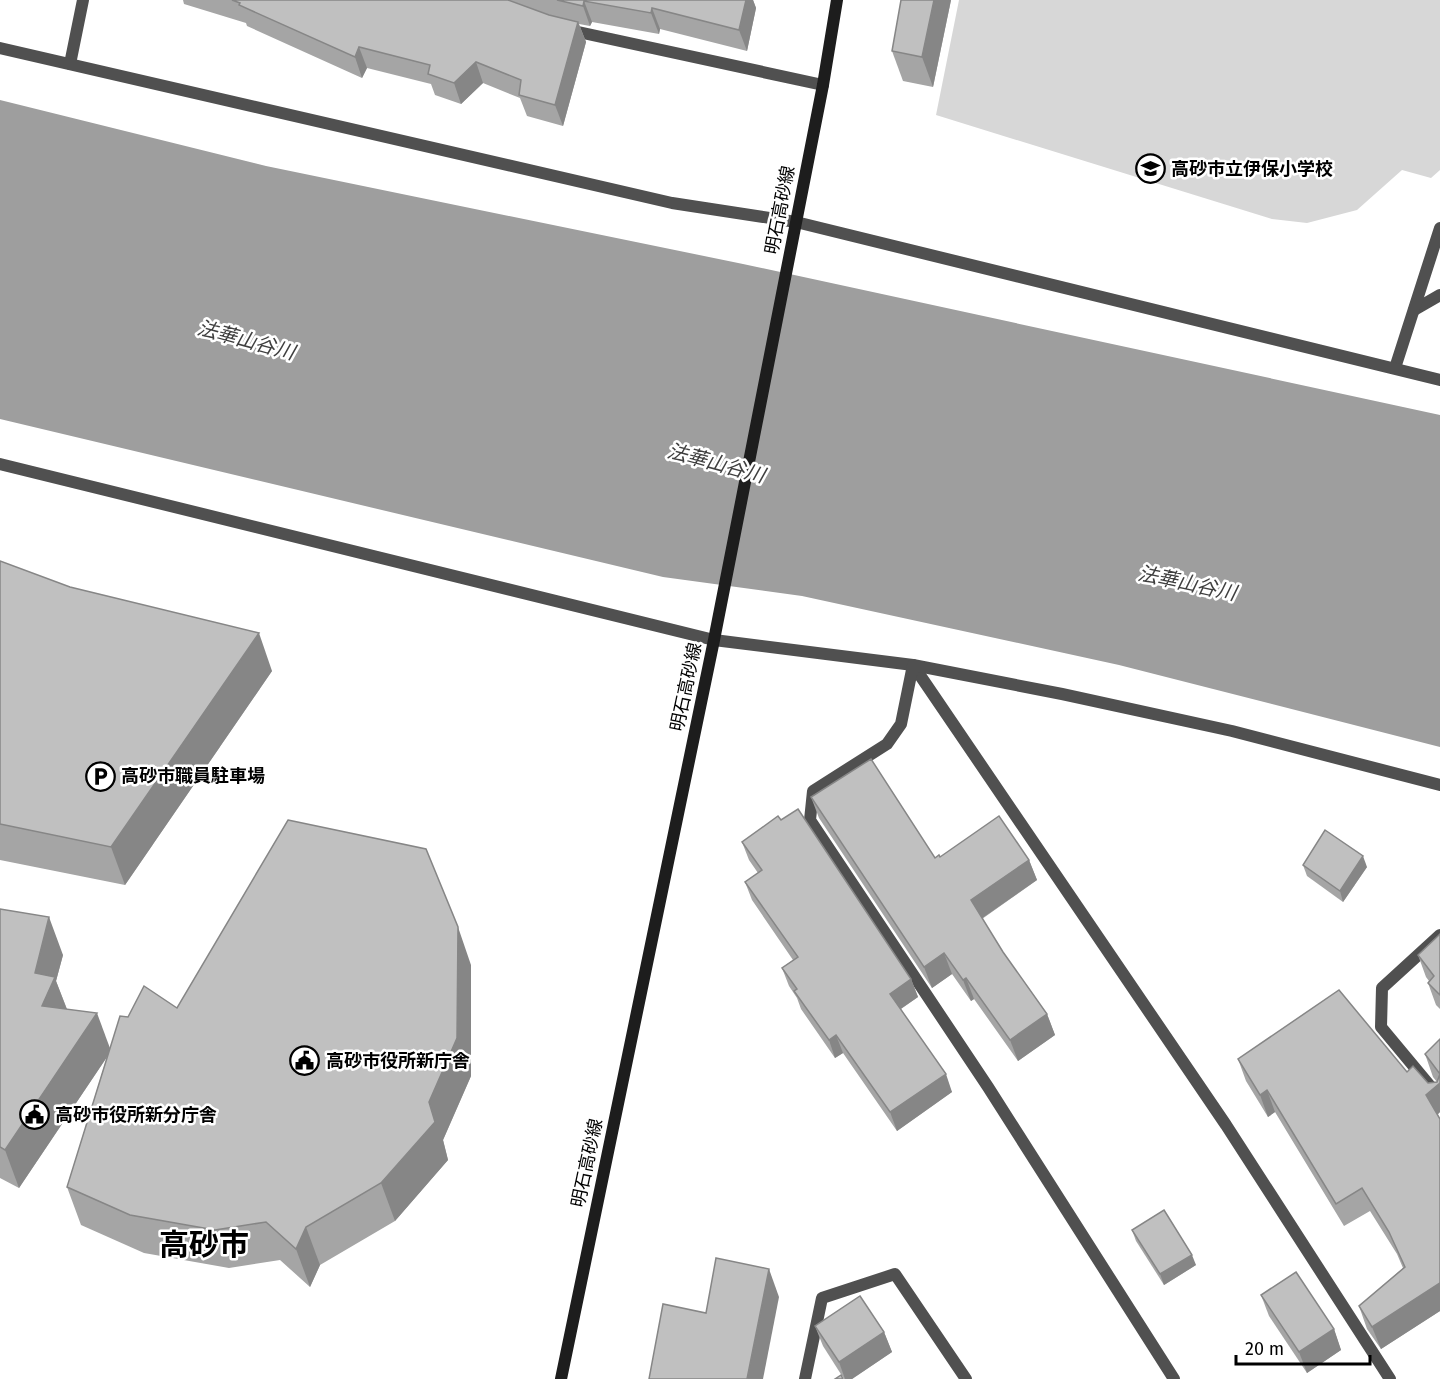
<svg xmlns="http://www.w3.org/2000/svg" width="1440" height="1379" font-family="'Fira Sans','Noto Sans JP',sans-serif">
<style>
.green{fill:#d7d7d7}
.water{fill:#9e9e9e}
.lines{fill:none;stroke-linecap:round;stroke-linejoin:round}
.service{stroke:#505050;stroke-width:12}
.minor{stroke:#505050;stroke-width:12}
.tertiary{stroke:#505050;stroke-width:12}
.secondary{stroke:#1d1d1d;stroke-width:12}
.wall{fill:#a5a5a5}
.shaded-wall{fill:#868686}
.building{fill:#c0c0c0;stroke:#868686;stroke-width:1.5}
.labels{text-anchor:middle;stroke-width:5;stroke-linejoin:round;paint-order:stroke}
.poi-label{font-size:18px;font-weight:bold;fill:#000;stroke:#fff;text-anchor:start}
.street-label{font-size:18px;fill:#000;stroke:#fff}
.water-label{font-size:20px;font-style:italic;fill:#3f3f3f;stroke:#fff}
.town-label{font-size:30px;font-weight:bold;fill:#000;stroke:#fff}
</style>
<rect width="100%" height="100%" fill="#fff"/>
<path class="green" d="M 959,0 L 1440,0 L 1440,170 L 1431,178 L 1402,170 L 1357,210 L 1307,223 L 1272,219 L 936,115 Z"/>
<path class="water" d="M 0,100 L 266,166 L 743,264 L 1440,415 L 1440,747 L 1119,665 L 802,596 L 663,577 L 0,419 Z"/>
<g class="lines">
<g class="service">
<path d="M 1414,310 L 1440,295"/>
<path d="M 1395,368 L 1440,228"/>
</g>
<g class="minor">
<path d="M 569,30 L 823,85"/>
<path d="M 70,64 L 83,0"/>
<path d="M 0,464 L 714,640 L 913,665 L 1226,1125 L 1390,1379"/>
<path d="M 1440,935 L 1382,988 L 1381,1027 L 1440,1098"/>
<path d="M 805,1379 L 822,1298 L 895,1274 L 966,1379"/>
<path d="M 1174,1379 L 988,1087 L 810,820 L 813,791 L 887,744 L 901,724 L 913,665 L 1062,694 L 1232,731 L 1440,785"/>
</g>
<path class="tertiary" d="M 0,48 L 672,203 L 796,222 L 1440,380"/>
<path class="secondary" d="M 561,1379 L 714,640 L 823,85 L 837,0"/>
</g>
<g class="wall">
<path d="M 183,0 L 753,0 L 756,8 L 747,51 L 660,29 L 659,34 L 592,22 L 590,26 L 579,24 L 586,42 L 563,126 L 527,116 L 520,98 L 483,83 L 461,104 L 435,95 L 431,84 L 367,68 L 362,78 L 247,26 L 246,23 L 184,4 Z"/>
<path d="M 951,0 L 933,87 L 903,81 L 892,51 Z"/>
<path d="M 0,561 L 272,671 L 125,885 L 0,860 Z"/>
<path d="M 811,797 L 935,858 L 940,857 L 1029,860 L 1037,880 L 982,919 L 1003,952 L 1047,1014 L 1055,1035 L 1018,1061 L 974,999 L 971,1001 L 952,974 L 932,988 L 819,818 Z"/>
<path d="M 742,842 L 911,979 L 918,997 L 901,1009 L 952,1092 L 897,1131 L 843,1053 L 835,1058 L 801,1009 L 797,998 L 789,986 L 782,968 L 793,960 L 752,900 L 745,882 L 758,873 L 749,860 Z"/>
<path d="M 1303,865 L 1367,867 L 1343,902 L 1307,876 Z"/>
<path d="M 0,909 L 63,955 L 56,981 L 67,1009 L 110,1048 L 128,1017 L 177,1008 L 471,965 L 471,1076 L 443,1140 L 448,1160 L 395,1221 L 320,1265 L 310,1287 L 280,1260 L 229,1268 L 144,1253 L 81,1225 L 67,1187 L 107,1057 L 19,1188 L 0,1178 Z"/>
<path d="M 1440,934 L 1440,1009 L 1436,1005 L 1428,983 L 1429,981 L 1426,977 L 1418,955 Z"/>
<path d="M 1440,1039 L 1440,1112 L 1437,1115 L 1440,1311 L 1381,1349 L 1367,1329 L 1359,1306 L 1403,1268 L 1397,1254 L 1370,1211 L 1344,1226 L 1275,1112 L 1268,1117 L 1246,1081 L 1238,1059 L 1407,1072 L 1428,1083 L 1437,1082 L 1433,1077 L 1425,1054 Z"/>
<path d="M 1132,1230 L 1196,1265 L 1164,1285 L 1136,1241 Z"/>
<path d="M 1261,1295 L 1334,1329 L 1341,1350 L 1307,1373 L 1269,1316 Z"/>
<path d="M 815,1326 L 884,1332 L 892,1352 L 852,1379 L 844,1379 L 823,1346 Z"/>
</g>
<g class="shaded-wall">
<path d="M 746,0 L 753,0 L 756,8 L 747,51 L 739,30 Z"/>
<path d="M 934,0 L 951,0 L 933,87 L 922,57 Z"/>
<path d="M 584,1 L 592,22 L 590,26 L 583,6 Z"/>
<path d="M 652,8 L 660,29 L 659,34 L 651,13 Z"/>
<path d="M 578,22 L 586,42 L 563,126 L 555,105 Z"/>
<path d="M 359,47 L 367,68 L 362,78 L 355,57 Z"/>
<path d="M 476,62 L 483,83 L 461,104 L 454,83 Z"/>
<path d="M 259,633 L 272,671 L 125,885 L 111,847 Z"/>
<path d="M 1363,856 L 1367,867 L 1343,902 L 1340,891 Z"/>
<path d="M 1029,860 L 1037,880 L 978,921 L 971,900 Z"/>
<path d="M 49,917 L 63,955 L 56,981 L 69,1015 L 42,1006 L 35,973 Z"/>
<path d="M 458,927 L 471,965 L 471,1076 L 443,1140 L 448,1160 L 395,1221 L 381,1183 Z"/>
<path d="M 944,953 L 952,974 L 932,988 L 924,967 Z"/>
<path d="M 966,978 L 974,999 L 971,1001 L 963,980 Z"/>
<path d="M 911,979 L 918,997 L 896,1012 L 890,994 Z"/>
<path d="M 97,1013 L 111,1051 L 19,1188 L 5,1150 Z"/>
<path d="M 1047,1014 L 1055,1035 L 1018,1061 L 1010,1040 Z"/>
<path d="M 836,1035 L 843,1053 L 835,1058 L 829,1040 Z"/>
<path d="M 946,1074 L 952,1092 L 897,1131 L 890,1112 Z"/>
<path d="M 1440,1083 L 1440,1112 L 1434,1118 L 1426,1095 Z"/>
<path d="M 1267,1090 L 1275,1112 L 1268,1117 L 1260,1095 Z"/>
<path d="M 306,1227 L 320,1265 L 310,1287 L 296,1249 Z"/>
<path d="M 1192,1255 L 1196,1265 L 1164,1285 L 1160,1274 Z"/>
<path d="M 769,1269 L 779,1297 L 763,1379 L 747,1379 Z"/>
<path d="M 1440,1283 L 1440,1311 L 1381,1349 L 1372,1327 Z"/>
<path d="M 1334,1329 L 1341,1350 L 1307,1373 L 1299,1352 Z"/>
<path d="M 884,1332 L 892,1352 L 852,1379 L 845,1379 L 839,1362 Z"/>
</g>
<g class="building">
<path d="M 232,0 L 508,0 L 549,15 L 578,22 L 555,105 L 519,95 L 521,80 L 476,62 L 454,83 L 428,74 L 430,65 L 359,47 L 355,57 L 239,5 L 240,3 Z"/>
<path d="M 557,0 L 746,0 L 739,30 L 652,8 L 651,13 L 584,1 L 583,6 Z"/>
<path d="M 901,0 L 934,0 L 922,57 L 892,51 Z"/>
<path d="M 0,561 L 70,587 L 259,633 L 111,847 L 0,824 Z"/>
<path d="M 871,759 L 935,858 L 939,855 L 940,857 L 999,816 L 1029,860 L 971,900 L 1003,952 L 1047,1014 L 1010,1040 L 966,978 L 963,980 L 944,953 L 924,967 L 811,797 Z"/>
<path d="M 798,809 L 911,979 L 890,994 L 946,1074 L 890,1112 L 836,1035 L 829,1040 L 794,991 L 797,989 L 782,968 L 798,957 L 745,882 L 762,870 L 742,842 L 778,816 L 781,820 Z"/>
<path d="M 288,820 L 426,849 L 458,927 L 457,1038 L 429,1102 L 435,1122 L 381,1183 L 306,1227 L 296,1249 L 266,1222 L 215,1230 L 130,1215 L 67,1187 L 120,1016 L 128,1017 L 144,986 L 177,1008 Z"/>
<path d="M 1325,830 L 1363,856 L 1340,891 L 1303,865 Z"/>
<path d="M 0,909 L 49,917 L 35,973 L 55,977 L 42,1006 L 97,1013 L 5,1150 L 0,1147 Z"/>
<path d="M 1440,934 L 1440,995 L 1428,983 L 1434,976 L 1418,955 Z"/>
<path d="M 1339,990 L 1407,1072 L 1413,1066 L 1428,1083 L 1437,1082 L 1440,1074 L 1425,1054 L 1440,1039 L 1440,1083 L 1426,1095 L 1440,1119 L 1440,1283 L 1372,1327 L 1359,1306 L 1405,1267 L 1389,1232 L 1362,1188 L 1336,1204 L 1267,1090 L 1260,1095 L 1238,1059 Z"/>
<path d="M 1164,1210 L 1192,1255 L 1160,1274 L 1132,1230 Z"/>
<path d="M 716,1258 L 769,1269 L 747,1379 L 649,1379 L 663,1304 L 706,1313 Z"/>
<path d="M 1296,1272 L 1334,1329 L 1299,1352 L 1261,1295 Z"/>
<path d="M 860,1296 L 884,1332 L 839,1362 L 815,1326 Z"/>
<path d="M 841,1375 L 843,1379 L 835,1379 Z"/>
</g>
<defs>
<symbol id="school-ring" viewBox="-11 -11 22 22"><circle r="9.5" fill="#fff" stroke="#000" stroke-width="1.5"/><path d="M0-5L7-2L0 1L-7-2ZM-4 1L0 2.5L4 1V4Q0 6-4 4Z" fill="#000"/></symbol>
<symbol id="parking-ring" viewBox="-11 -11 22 22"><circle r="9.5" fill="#fff" stroke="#000" stroke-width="1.5"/><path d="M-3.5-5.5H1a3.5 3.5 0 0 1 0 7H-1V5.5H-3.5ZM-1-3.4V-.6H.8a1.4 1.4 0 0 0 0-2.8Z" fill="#000"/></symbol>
<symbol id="civic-ring" viewBox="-11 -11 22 22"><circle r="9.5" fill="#fff" stroke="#000" stroke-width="1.5"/><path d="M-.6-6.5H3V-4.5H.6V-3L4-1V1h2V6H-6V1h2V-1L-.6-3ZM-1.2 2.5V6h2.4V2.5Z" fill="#000"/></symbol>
</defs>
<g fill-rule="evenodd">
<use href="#school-ring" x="1134" y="152" width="33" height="33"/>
<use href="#parking-ring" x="84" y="760" width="33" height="33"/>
<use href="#civic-ring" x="288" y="1044" width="33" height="33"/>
<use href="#civic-ring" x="18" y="1098" width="33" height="33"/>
</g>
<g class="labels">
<g class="poi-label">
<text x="1171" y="175">高砂市立伊保小学校</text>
<text x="121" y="782">高砂市職員駐車場</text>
<text x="326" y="1067">高砂市役所新庁舎</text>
<text x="55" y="1121">高砂市役所新分庁舎</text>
</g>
<g class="street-label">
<text transform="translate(780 210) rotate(-79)" y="6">明石高砂線</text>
<text transform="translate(686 687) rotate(-78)" y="6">明石高砂線</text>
<text transform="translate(587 1163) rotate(-78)" y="6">明石高砂線</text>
</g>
<g class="water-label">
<text transform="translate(246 340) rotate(15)" y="7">法華山谷川</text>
<text transform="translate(716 463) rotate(15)" y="7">法華山谷川</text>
<text transform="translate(1187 583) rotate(12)" y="7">法華山谷川</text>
</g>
<g class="town-label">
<text x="204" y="1255">高砂市</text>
</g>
</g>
<path d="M1236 1355v9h134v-9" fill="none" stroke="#000000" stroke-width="3"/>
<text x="1245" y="1355" font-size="18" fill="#000000" stroke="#ffffff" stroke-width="4.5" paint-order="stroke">20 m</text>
</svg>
